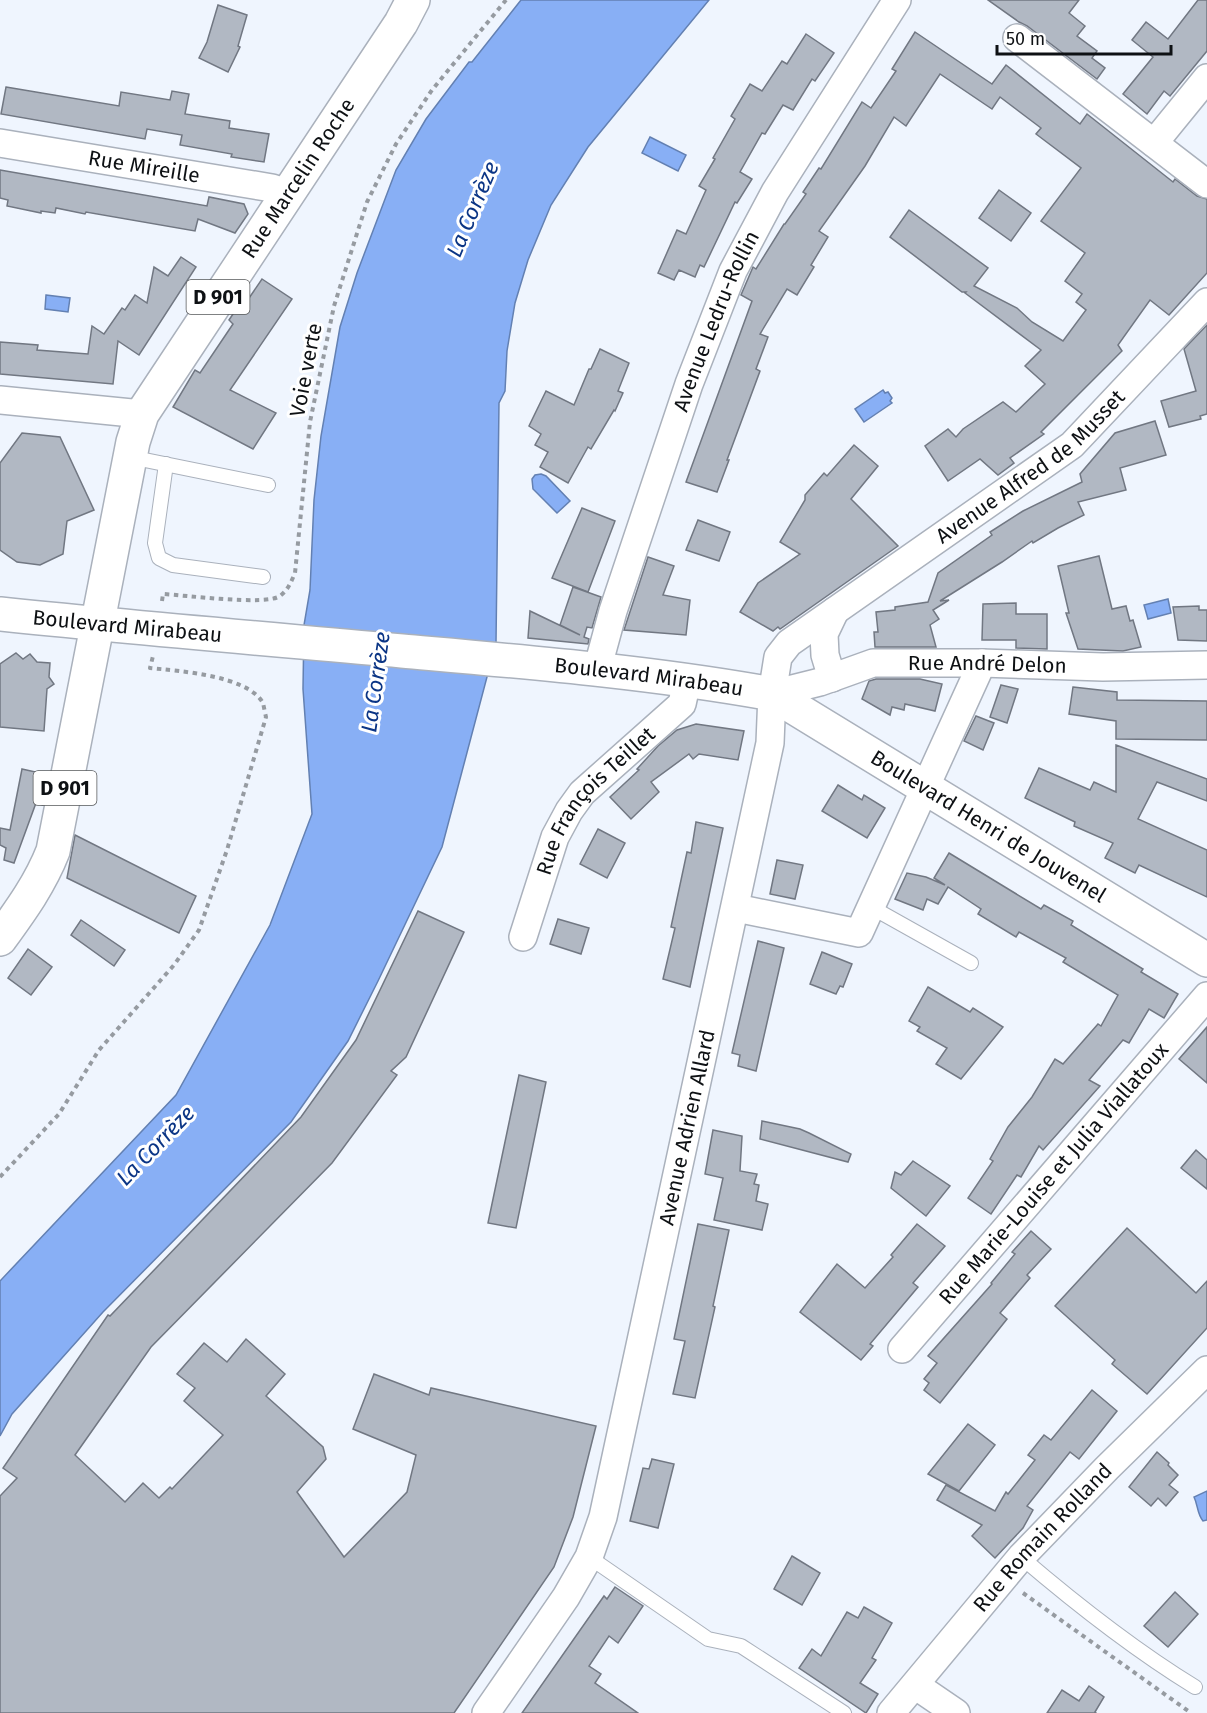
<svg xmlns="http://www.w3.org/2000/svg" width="1207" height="1713" font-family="'Fira Sans',sans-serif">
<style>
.water{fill:#88aff5;stroke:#6380b2;stroke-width:1.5}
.building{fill:#b1b8c3;stroke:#717782;stroke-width:1.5}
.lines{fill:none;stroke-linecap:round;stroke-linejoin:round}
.lane-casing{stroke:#aab1bc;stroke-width:16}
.street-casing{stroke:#aab1bc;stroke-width:30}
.primary-casing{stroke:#aab1bc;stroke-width:36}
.path{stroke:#969ba1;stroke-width:4;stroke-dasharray:4.5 4.5;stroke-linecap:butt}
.lane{stroke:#fff;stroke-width:14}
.street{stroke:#fff;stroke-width:27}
.primary{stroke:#fff;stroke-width:33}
.labels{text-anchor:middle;stroke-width:6;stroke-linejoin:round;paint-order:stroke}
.shield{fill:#fff;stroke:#56585a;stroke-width:1.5}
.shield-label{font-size:20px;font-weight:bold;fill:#0e1114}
.street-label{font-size:21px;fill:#0e1114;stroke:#fff}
.water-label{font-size:22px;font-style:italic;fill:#0b3585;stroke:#fff}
</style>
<rect width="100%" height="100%" fill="#eff5fe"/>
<g class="water">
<path d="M 521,0 L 709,0 L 588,147 L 551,205 L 528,260 L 515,303 L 507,351 L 505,391 L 499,403 L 496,643 L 442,847 L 378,981 L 348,1041 L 291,1122 L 103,1312 L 12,1414 L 0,1436 L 0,1281 L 176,1095 L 270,925 L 312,814 L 303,689 L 304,625 L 310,590 L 314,500 L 321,436 L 340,327 L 357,273 L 396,170 L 426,119 L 469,62 L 472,62 Z"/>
<path d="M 650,137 L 686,155 L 678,171 L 642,153 Z"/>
<path d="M 46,295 L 70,298 L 68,312 L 45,309 Z"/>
<path d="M 883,390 L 885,393 L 888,392 L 892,398 L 890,401 L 892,403 L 864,422 L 855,409 Z"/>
<path d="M 541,474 L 546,476 L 570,501 L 557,513 L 533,489 L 532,479 L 535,475 Z"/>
<path d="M 1168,599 L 1171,613 L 1148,619 L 1144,605 Z"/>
<path d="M 1207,1491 L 1207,1520 L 1203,1521 C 1197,1514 1198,1505 1194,1497 Z"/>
</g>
<g class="building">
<path d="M 988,0 L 1079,0 L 1069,13 L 1085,26 L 1077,36 L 1097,51 L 1092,58 L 1105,68 L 1097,79 L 1027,26 L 1019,22 Z"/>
<path d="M 1198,0 L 1207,0 L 1207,51 L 1170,96 L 1164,91 L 1147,114 L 1123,94 L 1153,57 L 1132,40 L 1146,22 L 1168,39 Z"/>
<path d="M 218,5 L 247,15 L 238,46 L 240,47 L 228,72 L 199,58 L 207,42 Z"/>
<path d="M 915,32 L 992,84 L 1006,65 L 1080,124 L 1087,114 L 1173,182 L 1175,179 L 1197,196 L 1207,199 L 1207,273 L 1169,315 L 1150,300 L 1118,345 L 1122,351 L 1041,432 L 1044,434 L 1010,458 L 1014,463 L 998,475 L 980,459 L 948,481 L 925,446 L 948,429 L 956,437 L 963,429 L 1003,402 L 1016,412 L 1045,384 L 1025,366 L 1041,350 L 965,293 L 966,292 L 962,292 L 890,237 L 909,210 L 988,268 L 974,286 L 1017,308 L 1032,322 L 1063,341 L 1086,310 L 1076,302 L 1082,294 L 1065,281 L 1085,253 L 1041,221 L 1081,168 L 1036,134 L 1041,128 L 1000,97 L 992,109 L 940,74 L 906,126 L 894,117 L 865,166 L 819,231 L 828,237 L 811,265 L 814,267 L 797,295 L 787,289 L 760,334 L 768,337 L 756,369 L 760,371 L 727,460 L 729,460 L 717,492 L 686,482 L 752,301 L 741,295 L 753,267 L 756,269 L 784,224 L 785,224 L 806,194 L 803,192 L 819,168 L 821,169 L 862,102 L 871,108 L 896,71 L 892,69 Z"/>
<path d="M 806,34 L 834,53 L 815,81 L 812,79 L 793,110 L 783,105 L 765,134 L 762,133 L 740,172 L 752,179 L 737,203 L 735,202 L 704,267 L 700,265 L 695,277 L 679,270 L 674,280 L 658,273 L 677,230 L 686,234 L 706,190 L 699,186 L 715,159 L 713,158 L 735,119 L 731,116 L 750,84 L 762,91 L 782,61 L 787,64 Z"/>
<path d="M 6,87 L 119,106 L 121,92 L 170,100 L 172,91 L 189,94 L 185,114 L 230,121 L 229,128 L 269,134 L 264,162 L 231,157 L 232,154 L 180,145 L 182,135 L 147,129 L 145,139 L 1,114 Z"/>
<path d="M 0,170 L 207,206 L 209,197 L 244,204 L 248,214 L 235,233 L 198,219 L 195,231 L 86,212 L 85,214 L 56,208 L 55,213 L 41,211 L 41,213 L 7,206 L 8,200 L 0,198 Z"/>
<path d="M 999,190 L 1031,213 L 1011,241 L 979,218 Z"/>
<path d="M 181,257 L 196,267 L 139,355 L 118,341 L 113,384 L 0,374 L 0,342 L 38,345 L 37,350 L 88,354 L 92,326 L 104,334 L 122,308 L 125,310 L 135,295 L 147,303 L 154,267 L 168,276 Z"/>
<path d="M 262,279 L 292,299 L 230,390 L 276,413 L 253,449 L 173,407 L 195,370 L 200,373 L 233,324 L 229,320 L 241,302 L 245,304 Z"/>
<path d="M 1207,325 L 1207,414 L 1200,416 L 1201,419 L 1169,427 L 1161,401 L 1196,391 L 1184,349 Z"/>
<path d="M 600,349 L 629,363 L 618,391 L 623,393 L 615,411 L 614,410 L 591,449 L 588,447 L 568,483 L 540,467 L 548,452 L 535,445 L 541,434 L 529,426 L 546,391 L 574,405 L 589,369 L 591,369 Z"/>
<path d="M 1155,421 L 1166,455 L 1120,468 L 1126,490 L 1078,502 L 1084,515 L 1058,528 L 1033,543 L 1032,541 L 1002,562 L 940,601 L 949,600 L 933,610 L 939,619 L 930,625 L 936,647 L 875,647 L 874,632 L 878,632 L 876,612 L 895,610 L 895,607 L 928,602 L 938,573 L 992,535 L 990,532 L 1023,511 L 1082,482 L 1080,474 L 1115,433 Z"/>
<path d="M 22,433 L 60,437 L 94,510 L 67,521 L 63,554 L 40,565 L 17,562 L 0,550 L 0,463 Z"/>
<path d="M 854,445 L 878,466 L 851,499 L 898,546 L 780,629 L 778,627 L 773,631 L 740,612 L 758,583 L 800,554 L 780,542 L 805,500 L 805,495 L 824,473 L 827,476 Z"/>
<path d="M 582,508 L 615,521 L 588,592 L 552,578 Z"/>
<path d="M 698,520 L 730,532 L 719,561 L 686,550 Z"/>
<path d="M 1099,556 L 1112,609 L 1126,606 L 1130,621 L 1133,620 L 1141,647 L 1123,651 L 1078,649 L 1066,613 L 1069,613 L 1058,566 Z"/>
<path d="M 648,557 L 674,566 L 663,595 L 690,600 L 686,635 L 624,630 Z"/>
<path d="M 573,587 L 601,597 L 592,628 L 587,627 L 584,637 L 589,639 L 588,644 L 528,638 L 530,611 L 580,635 L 560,625 Z"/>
<path d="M 1016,603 L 1016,614 L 1047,614 L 1047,649 L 1016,648 L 1016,640 L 982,640 L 983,604 Z"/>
<path d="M 1199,606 L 1199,610 L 1207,610 L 1207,641 L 1178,640 L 1173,607 Z"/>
<path d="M 16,653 L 23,659 L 30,654 L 37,662 L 50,663 L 49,677 L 54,684 L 47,689 L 44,731 L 0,727 L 0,664 Z"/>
<path d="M 876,679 L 920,679 L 942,684 L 935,711 L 905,704 L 904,710 L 892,707 L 890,715 L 862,699 L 869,681 Z"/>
<path d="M 1001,685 L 1018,689 L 1007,723 L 990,717 Z"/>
<path d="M 1073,687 L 1117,692 L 1117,700 L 1207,701 L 1207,740 L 1116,739 L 1116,721 L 1069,714 Z"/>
<path d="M 976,716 L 994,723 L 983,750 L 964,741 Z"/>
<path d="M 696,724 L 744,731 L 738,760 L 699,754 L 693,759 L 689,754 L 651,782 L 659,792 L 631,819 L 610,797 L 639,770 L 637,769 L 658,746 L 677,730 Z"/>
<path d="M 1116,745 L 1207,779 L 1207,801 L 1157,782 L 1138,819 L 1207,850 L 1207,897 L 1139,865 L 1135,873 L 1105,858 L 1113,843 L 1074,826 L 1075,822 L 1025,798 L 1039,768 L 1090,790 L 1094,782 L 1116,792 Z"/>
<path d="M 22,769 L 49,775 L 43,805 L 36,803 L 14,863 L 4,860 L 6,848 L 0,845 L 0,828 L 10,830 Z"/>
<path d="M 838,785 L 862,800 L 864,795 L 885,808 L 867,838 L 822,811 Z"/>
<path d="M 696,822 L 723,828 L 690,987 L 663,979 L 675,928 L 671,927 L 687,852 L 691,853 Z"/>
<path d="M 598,829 L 625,843 L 607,878 L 580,864 Z"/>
<path d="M 75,835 L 196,896 L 179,933 L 67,878 Z"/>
<path d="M 949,853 L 1041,909 L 1044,905 L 1073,921 L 1071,925 L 1143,969 L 1141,972 L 1178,994 L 1164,1018 L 1149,1009 L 1129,1043 L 1123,1040 L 1089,1080 L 1100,1086 L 1043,1150 L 1039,1146 L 1021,1177 L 1017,1175 L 991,1214 L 968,1198 L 993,1161 L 990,1159 L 1008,1127 L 1032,1097 L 1055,1059 L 1063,1064 L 1098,1024 L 1101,1026 L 1118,995 L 1063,962 L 1066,958 L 1019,932 L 1016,937 L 978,914 L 981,909 L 948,887 L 938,904 L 927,899 L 923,910 L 895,899 L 907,873 L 926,877 L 945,885 L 934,878 Z"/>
<path d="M 777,860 L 803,865 L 795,899 L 770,894 Z"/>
<path d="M 418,911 L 464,932 L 406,1057 L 391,1071 L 397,1075 L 332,1163 L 151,1347 L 75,1455 L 125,1502 L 143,1483 L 159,1498 L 170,1487 L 172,1489 L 223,1435 L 184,1401 L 195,1388 L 177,1374 L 204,1343 L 227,1362 L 246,1339 L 285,1374 L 266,1396 L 323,1447 L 326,1459 L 297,1492 L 344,1557 L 407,1492 L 416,1455 L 353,1429 L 374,1374 L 429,1395 L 431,1388 L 596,1426 L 573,1517 L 554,1567 L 454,1713 L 0,1713 L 0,1496 L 17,1478 L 3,1468 L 108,1315 L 110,1316 L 301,1117 L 356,1040 Z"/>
<path d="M 558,919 L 589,928 L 581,954 L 550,944 Z"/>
<path d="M 81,920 L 125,950 L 114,966 L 71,935 Z"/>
<path d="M 758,941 L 784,948 L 756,1071 L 738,1066 L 740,1055 L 732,1053 Z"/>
<path d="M 28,949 L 52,967 L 31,995 L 8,978 Z"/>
<path d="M 822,952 L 852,964 L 843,987 L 840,986 L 836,994 L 810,984 Z"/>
<path d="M 928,987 L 970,1012 L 973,1008 L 1003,1027 L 961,1079 L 936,1064 L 947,1048 L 917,1031 L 920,1027 L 909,1021 Z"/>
<path d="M 1207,1027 L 1207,1083 L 1179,1059 Z"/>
<path d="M 519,1075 L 546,1082 L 516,1228 L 488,1223 Z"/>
<path d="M 762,1121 L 800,1129 L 809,1133 L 851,1154 L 848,1162 L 760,1139 Z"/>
<path d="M 713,1130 L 742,1136 L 740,1171 L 757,1174 L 754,1184 L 759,1185 L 756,1201 L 768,1204 L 762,1230 L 714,1220 L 723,1178 L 705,1174 Z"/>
<path d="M 1196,1150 L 1207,1160 L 1207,1189 L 1181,1168 Z"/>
<path d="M 913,1161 L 950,1186 L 926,1216 L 891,1188 L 895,1172 L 901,1175 Z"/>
<path d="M 698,1224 L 729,1230 L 713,1306 L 715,1307 L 695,1398 L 673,1394 L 685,1341 L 674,1339 Z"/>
<path d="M 917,1224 L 945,1246 L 913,1283 L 918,1287 L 870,1344 L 873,1346 L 861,1360 L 800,1312 L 837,1264 L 865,1288 L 893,1257 L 891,1255 Z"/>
<path d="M 1127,1228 L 1196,1293 L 1207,1281 L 1207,1328 L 1147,1394 L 1112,1364 L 1115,1360 L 1055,1306 Z"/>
<path d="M 1031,1231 L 1051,1249 L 1027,1275 L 1030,1278 L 1000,1313 L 1007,1319 L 940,1403 L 924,1390 L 929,1383 L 924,1379 L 937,1363 L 928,1356 L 992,1284 L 991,1283 L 1015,1254 L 1012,1252 Z"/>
<path d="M 1092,1390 L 1117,1411 L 1079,1459 L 1070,1452 L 1027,1506 L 1033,1510 L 1023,1528 L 995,1558 L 972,1536 L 982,1525 L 937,1500 L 946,1485 L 995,1511 L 1006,1492 L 1008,1494 L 1035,1460 L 1028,1455 L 1044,1435 L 1051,1440 Z"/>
<path d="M 968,1424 L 995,1445 L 959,1491 L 928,1474 Z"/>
<path d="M 1157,1452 L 1169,1463 L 1168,1465 L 1178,1475 L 1169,1485 L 1178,1492 L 1166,1506 L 1158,1498 L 1151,1506 L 1129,1487 Z"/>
<path d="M 652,1459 L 674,1464 L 658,1528 L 630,1521 L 643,1468 L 649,1469 Z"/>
<path d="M 792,1556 L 820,1573 L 802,1605 L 774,1589 Z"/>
<path d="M 615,1587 L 643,1606 L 618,1643 L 609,1636 L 589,1666 L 601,1674 L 595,1683 L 638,1713 L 522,1713 L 604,1596 L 607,1599 Z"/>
<path d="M 1175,1592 L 1198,1614 L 1168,1647 L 1144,1626 Z"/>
<path d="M 864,1607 L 892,1623 L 872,1658 L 876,1660 L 860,1683 L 878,1694 L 866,1713 L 799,1668 L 812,1649 L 821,1656 L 847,1612 L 858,1618 Z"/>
<path d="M 1089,1686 L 1104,1697 L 1095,1712 L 1096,1713 L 1047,1713 L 1062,1690 L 1079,1701 Z"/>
</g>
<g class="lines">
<defs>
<g id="lane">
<path d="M 130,457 L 268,485"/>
<path d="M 166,464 L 155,543 L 159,558 L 173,565 L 263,577"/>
<path d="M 871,907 L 971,963"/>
<path d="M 589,1557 L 708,1639 L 741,1646 L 844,1713"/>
<path d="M 1021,1557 C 1076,1604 1133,1649 1195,1687"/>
</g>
<g id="street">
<path d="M 1017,38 L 1207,184"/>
<path id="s1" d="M 0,143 L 272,188 L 287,193"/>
<path d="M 1154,143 L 1207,78"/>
<path d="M 0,400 L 142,414"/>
<path id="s2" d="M 597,670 L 613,611 L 689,384 L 733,271 L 775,192 L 897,0"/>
<path d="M 832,678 L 825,655 L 824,634 L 835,611"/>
<path id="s3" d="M 772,694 L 820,682 L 873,663 L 982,663 L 1103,667 L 1207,665"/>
<path d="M 736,908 L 859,933 L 982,663"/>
<path id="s4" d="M 523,937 L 555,837 L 569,811 L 582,793 L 682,704 L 687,681"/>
<path id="s5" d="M 902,1349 L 1207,996"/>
<path d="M 915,1685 L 956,1713"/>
<path id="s6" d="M 486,1713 L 566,1597 L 589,1557 L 603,1517 L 770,743 L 772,694 L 778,657 L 789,643 L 1072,445 L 1207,302"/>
<path id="s7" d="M 891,1713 L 1021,1557 L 1107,1468 L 1207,1370"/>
</g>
<g id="primary">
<path id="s8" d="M 0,614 C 134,628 268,639 402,651 C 526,662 650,672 772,694 L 1207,960"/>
<path id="s9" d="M 0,939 C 21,910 40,884 53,851 L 133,442 L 142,414 L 401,23 L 413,0"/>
</g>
</defs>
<use href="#lane" class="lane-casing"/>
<use href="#street" class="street-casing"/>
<use href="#primary" class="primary-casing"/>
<g class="path">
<path d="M 162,601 L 163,594 C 184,595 266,606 280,596 C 288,590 291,582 295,573 L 310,422 L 334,306 L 367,202 L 396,144 L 432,90 L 506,0"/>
<path d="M 0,1177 L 59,1114 L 99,1050 L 174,965 L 199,930 L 227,850 L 266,717 C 265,713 264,707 263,703 C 247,675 178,671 150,668 L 153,656"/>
<path d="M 1023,1593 L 1191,1713"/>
</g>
<use href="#lane" class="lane"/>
<use href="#street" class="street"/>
<use href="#primary" class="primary"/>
</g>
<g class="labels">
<g class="shield">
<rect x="186.5" y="280" width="63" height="34" rx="4.5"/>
<rect x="33.5" y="771" width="63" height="34" rx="4.5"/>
</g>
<g class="shield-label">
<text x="218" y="304">D 901</text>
<text x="65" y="795">D 901</text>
</g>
<g class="street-label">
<text dy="7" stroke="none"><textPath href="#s1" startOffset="146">Rue Mireille</textPath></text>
<text dy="7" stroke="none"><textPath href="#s9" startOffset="832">Rue Marcelin Roche</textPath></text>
<text dy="7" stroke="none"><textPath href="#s2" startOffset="369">Avenue Ledru-Rollin</textPath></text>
<text transform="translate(306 370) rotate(-79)" y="7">Voie verte</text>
<text dy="7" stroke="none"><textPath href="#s6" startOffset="1425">Avenue Alfred de Musset</textPath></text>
<text dy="7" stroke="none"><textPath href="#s8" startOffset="128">Boulevard Mirabeau</textPath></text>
<text dy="7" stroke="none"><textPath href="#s3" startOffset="220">Rue André Delon</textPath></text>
<text dy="7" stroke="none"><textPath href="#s8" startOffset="652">Boulevard Mirabeau</textPath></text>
<text dy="7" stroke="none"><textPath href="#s4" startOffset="158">Rue François Teillet</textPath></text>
<text dy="7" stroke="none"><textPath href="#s8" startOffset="1030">Boulevard Henri de Jouvenel</textPath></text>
<text dy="7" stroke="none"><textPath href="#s6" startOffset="628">Avenue Adrien Allard</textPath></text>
<text dy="7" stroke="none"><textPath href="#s5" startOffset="232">Rue Marie-Louise et Julia Viallatoux</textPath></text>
<text dy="7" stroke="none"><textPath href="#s7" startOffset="232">Rue Romain Rolland</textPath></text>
</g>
<g class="water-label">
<text transform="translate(472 209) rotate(-67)" y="8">La Corrèze</text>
<text transform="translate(375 682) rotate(-82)" y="8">La Corrèze</text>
<text transform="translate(155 1145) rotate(-46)" y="8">La Corrèze</text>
</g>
</g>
<path d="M997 45v9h174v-9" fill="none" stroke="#0e1114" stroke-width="3"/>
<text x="1006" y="45" font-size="18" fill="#0e1114" stroke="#ffffff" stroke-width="4.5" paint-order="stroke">50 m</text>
</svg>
